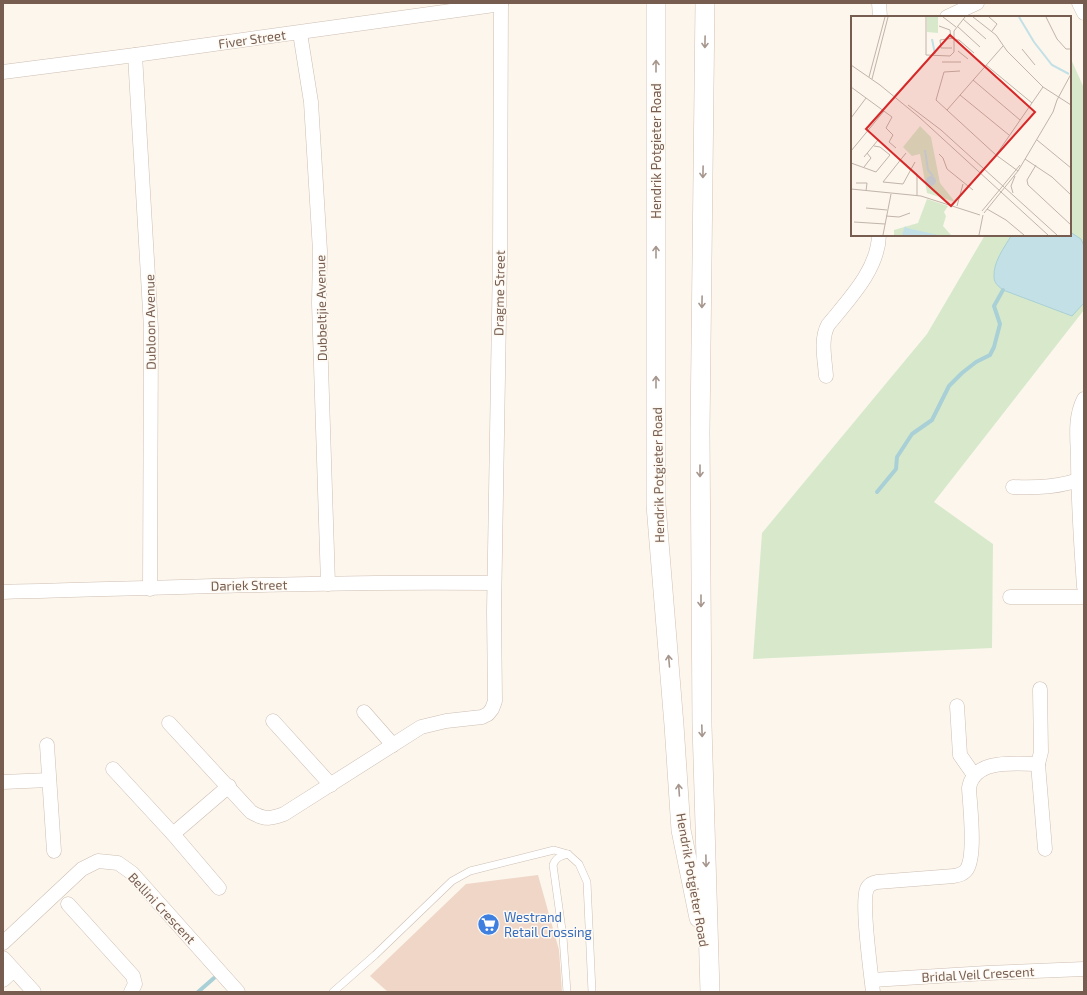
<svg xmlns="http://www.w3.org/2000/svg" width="1087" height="995" font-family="'Exo 2',sans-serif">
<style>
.green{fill:#d8e9cb}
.water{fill:#c2e0e5;stroke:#a9d0d6}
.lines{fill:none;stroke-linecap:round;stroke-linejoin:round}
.stream{stroke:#a9d0d6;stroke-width:4}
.building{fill:#efd6c6}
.lane-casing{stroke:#cebeb2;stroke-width:8}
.street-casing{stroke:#cebeb2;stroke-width:15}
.secondary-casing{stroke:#d3c0b2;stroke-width:20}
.lane{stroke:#fff;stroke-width:7}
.street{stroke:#fff;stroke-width:14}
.secondary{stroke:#fff;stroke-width:19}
.oneway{stroke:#a6968d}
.labels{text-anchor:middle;stroke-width:3;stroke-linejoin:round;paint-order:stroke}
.street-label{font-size:13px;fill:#765d50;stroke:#fefaf3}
.shop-label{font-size:13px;fill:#366cbe;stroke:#fefaf3;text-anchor:start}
.inset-river{fill:none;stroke:#c2e0e5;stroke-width:2}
.inset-road{fill:none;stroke:#c2b4a9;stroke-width:1}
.view{fill:#d62828;fill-opacity:0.15;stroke:#d62828;stroke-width:2}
.inset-edge{fill:none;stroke:#765d50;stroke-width:2}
</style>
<rect width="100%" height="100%" fill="#fcf6ed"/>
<path class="green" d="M 1070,57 L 1084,88 L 1084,310 L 934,502 L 993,544 L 992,648 L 753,659 L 762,533 L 927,334 L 985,235 L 1070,235 Z"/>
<path class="water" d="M 1070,232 L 1081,239 L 1084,246 L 1084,303 L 1072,316 L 1003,290 C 999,287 994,283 994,277 C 993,262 1004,248 1011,236 L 1015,235 L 1070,235 Z"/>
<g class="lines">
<g class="stream">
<path d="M 877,492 L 896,469 L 897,457 L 912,434 L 932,420 L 949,386 L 962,373 L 976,362 L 990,355 L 994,347 L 1000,324 L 994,306 L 1003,290"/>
<path d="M 198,992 L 214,978"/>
</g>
</g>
<path class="building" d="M 538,875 L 559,950 L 562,992 L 388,992 L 370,976 L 466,884 Z"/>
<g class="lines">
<defs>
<g id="lane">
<path d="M 333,992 L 375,955 L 452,881 L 470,871 L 554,850 L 568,854 L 579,864 L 587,882 L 592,992"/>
<path d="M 567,992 L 563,937 L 553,865 C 556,857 561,856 568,854"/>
</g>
<g id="street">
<path d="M 879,3 L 880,17"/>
<path d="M 1079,3 L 1084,13"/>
<path d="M 947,17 L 977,3"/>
<path d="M 300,33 L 311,102 L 320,251 L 319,303 L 328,584"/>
<path d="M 135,55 L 151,328 L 150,589"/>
<path d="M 3,72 L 135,55 L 501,4"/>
<path d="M 826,376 C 825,360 820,340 828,325 C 849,299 878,270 879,235"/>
<path d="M 1084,399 C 1075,416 1077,436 1078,456 C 1078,500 1081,544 1084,587"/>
<path d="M 1013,487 C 1038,488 1061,487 1084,478"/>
<path d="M 3,592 C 167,588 330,581 494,583"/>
<path d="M 1010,597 L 1084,597"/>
<path d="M 957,706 L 960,755 L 974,775"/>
<path d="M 364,712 L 393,745"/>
<path d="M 273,721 L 331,785"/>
<path d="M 169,723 L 251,812 C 265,820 270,819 284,814 L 421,727 L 446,721 L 482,717 L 488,714 L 492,709 L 495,701 L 494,612 L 500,257 L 501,3"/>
<path d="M 47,745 L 54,851"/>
<path d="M 1038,764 L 1045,849"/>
<path d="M 113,769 L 173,834 L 219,888"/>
<path d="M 3,782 L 49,780"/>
<path d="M 173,834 L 229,786"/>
<path d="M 68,904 L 133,976 L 135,984 L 131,992"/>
<path d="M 3,943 L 82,869 L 98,861 L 118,863 L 132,873 L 238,992"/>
<path d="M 3,958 L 34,992"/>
<path d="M 3,980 L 14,970"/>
<path d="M 872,980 L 987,973 L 1084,969"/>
<path d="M 873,992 C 871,974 861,901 867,889 C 869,884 873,883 877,882 L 954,876 C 959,875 964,874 967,869 C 976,854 970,807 969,788 C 974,758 1015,764 1038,764 L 1041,752 L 1040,689"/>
</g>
<g id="secondary">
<path d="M 656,3 L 656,505 L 674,725 L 681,830 L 699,918"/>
<path d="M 705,3 L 700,432 L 702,725 L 710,992"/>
</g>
</defs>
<use href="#lane" class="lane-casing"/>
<use href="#street" class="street-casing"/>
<use href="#secondary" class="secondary-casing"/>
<use href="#lane" class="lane"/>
<use href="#street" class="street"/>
<use href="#secondary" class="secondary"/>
</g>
<defs><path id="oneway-shaft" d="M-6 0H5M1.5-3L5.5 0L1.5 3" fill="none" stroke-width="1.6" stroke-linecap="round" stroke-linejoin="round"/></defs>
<g class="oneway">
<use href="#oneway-shaft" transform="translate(705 42) rotate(91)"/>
<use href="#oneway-shaft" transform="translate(656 66) rotate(-90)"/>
<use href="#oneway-shaft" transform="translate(703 172) rotate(91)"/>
<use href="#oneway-shaft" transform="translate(656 252) rotate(-90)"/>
<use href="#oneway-shaft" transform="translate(702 302) rotate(91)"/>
<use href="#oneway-shaft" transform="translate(656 382) rotate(-90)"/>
<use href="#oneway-shaft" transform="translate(700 471) rotate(90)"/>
<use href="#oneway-shaft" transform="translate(701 601) rotate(90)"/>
<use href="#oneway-shaft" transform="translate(669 661) rotate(-95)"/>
<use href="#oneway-shaft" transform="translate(702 731) rotate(88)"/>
<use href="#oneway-shaft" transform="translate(679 790) rotate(-94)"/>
<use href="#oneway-shaft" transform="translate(706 861) rotate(89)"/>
</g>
<defs>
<symbol id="supermarket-disc" viewBox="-11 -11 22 22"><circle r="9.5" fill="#3f7fe0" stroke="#fefaf3"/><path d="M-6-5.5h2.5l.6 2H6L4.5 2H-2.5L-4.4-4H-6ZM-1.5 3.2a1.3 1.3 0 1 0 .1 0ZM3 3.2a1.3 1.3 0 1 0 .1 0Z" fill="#fff"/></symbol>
</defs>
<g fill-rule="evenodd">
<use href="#supermarket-disc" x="476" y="912" width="25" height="25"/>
</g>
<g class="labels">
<g class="street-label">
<text transform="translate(252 39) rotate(-8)" y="5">Fiver Street</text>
<text transform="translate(656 151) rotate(-90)" y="5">Hendrik Potgieter Road</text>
<text transform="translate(499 293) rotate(-89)" y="5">Dragme Street</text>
<text transform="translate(321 308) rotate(-91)" y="5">Dubbeltjie Avenue</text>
<text transform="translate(150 322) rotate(-91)" y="5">Dubloon Avenue</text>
<text transform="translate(658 475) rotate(-91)" y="5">Hendrik Potgieter Road</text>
<text transform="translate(249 585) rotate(-1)" y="5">Dariek Street</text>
<text transform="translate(693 880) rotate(80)" y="5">Hendrik Potgieter Road</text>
<text transform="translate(162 908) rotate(47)" y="5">Bellini Crescent</text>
<text transform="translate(978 974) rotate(-3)" y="5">Bridal Veil Crescent</text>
</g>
<g class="shop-label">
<text x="504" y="922">Westrand<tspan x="504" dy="15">Retail Crossing</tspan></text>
</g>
</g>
<g transform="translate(851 16)">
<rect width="220" height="220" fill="#fcf6ed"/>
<path d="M 76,1 L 87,1 L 87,17 L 76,16 ZM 69,110 L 80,121 L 89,167 L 104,186 L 76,177 L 69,138 L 61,140 L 52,131 ZM 76,183 L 97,190 L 93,196 L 95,200 L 92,210 L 100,219 L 43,219 L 43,214 L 67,207 Z" fill="#d8e9cb"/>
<path d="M75 165a5 5 0 1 1 10 0a5 5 0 1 1-10 0ZM 54,210 L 56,212 L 87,219 L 51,219 Z" fill="#c2e0e5"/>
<path class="inset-river" d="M 168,1 L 183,26 L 201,49 L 218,58M 81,23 L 84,38M 74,134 L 77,154 L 82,160"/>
<path class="inset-road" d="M 75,1 L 75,39 L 99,40 L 103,36 L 103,15 L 114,1M 92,1 L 105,11M 122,1 L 145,19 L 156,35 L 192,71 L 220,89M 138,1 L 146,8 L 141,15M 195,1 L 206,23 L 215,33 L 220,33M 112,3 L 135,23M 88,10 L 99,14 L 100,22M 106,10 L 129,31M 103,24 L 108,24 L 123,37M 101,32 L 90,32 L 89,24 L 103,22M 171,33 L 184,49M 107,35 L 117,43M 91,46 L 110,46M 0,49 L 29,69 L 68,101 L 197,219M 135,49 L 181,87M 109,55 L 93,56 L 85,84 L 145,139 L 167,155M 18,61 L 34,1M 21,63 L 37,1M 122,64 L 169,104M 0,71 L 41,101 L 35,112 L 42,119 L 38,126 L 45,132M 109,79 L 158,119M 57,89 L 90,114 L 206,219M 96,94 L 152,30M 0,102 L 15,82M 186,124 L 220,152M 0,135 L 33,95M 55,137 L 32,166 L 52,168 L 64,146M 88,138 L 92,142 L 96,153 L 122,174M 145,139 L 192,71M 13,141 L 27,124M 49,143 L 66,158 L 66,180M 174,143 L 201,161 L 220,179M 0,147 L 25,156 L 39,139 L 29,131 L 23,130M 185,149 L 176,164 L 177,169 L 220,209M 13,151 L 20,142 L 16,137M 5,167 L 16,167 L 15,175M 0,173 L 70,180 L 129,199M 162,177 L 160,170 L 164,160M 106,190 L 112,168M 15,192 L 36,194M 136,193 L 155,204 L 173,219M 131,195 L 169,149M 133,197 L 167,155 L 202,96 L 206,84 L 220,58M 35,200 L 48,201 L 59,197M 3,206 L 34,208M 32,219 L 40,178M 128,219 L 132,199"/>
<path class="view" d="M 99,19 L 184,96 L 100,190 L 15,113 Z"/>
<rect width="220" height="220" class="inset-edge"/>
</g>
<rect width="1087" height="995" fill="none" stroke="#765d50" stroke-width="8"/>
</svg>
